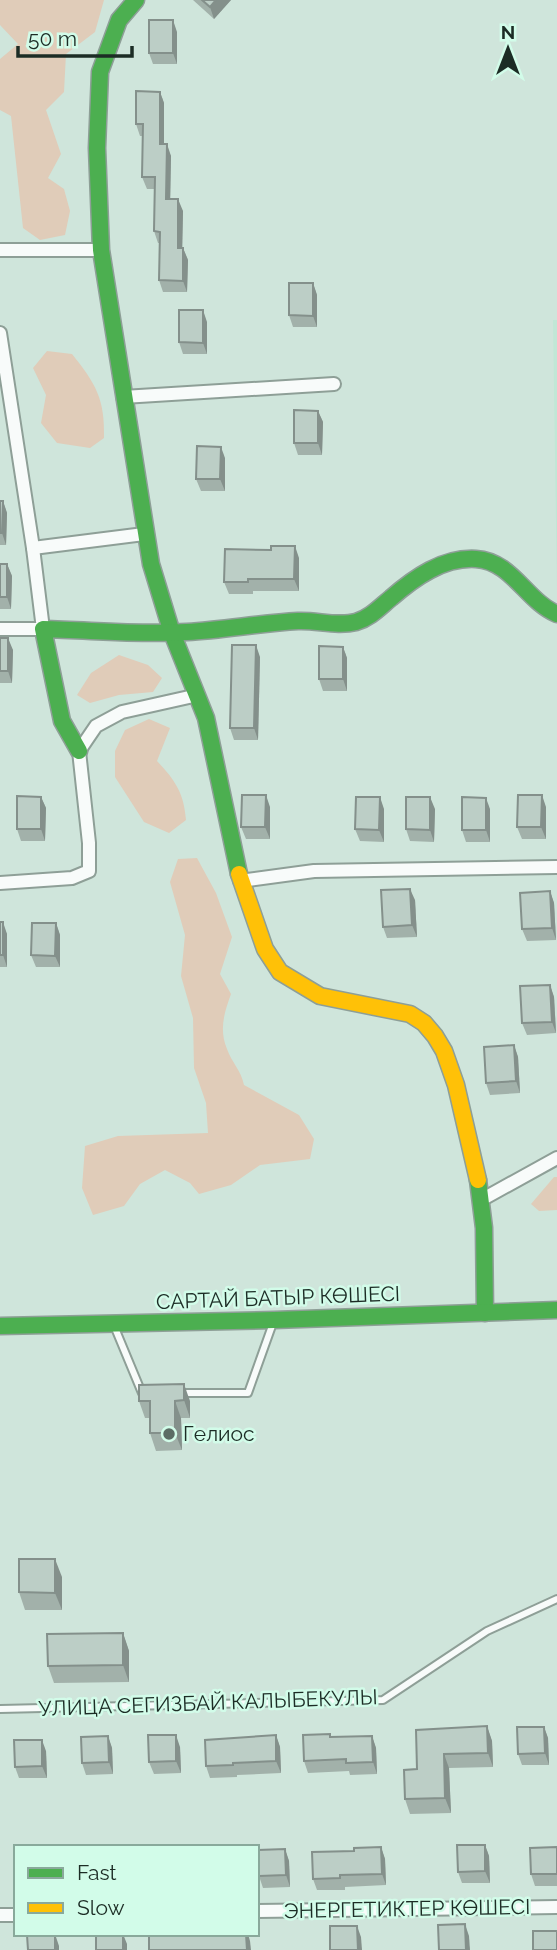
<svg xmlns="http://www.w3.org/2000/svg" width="557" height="1950" font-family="Raleway,sans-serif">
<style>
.built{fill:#c1e7d6}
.green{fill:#e0ccb9}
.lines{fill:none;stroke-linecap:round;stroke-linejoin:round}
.lane-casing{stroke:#8e9f97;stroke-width:10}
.street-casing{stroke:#8e9f97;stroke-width:16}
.fast-casing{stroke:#8e9f97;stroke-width:19}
.slow-casing{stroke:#8e9f97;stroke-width:19}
.lane{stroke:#f8fbfa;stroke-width:6}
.street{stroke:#f8fbfa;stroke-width:12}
.fast{stroke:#4caf50;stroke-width:16}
.slow{stroke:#ffc107;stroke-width:16}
.wall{fill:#a2b1aa}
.shaded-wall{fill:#84908b}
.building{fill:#bccec6;stroke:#84908b;stroke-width:2}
.poi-dot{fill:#5b6d65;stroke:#d2fce9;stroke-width:2.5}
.labels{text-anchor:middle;stroke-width:5;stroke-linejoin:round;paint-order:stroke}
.street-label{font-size:21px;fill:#1c2c25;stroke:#d2fce9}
.poi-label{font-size:21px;fill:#1c2c25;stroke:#d2fce9;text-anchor:start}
</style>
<rect width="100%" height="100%" fill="#cfe5db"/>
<path class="built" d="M 553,320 L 557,320 L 557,591 Z"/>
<g class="green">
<path d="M 0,0 L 104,0 L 95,32 L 66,54 L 64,92 L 46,110 L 61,154 L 48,178 L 64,189 L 70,211 L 65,235 L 40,240 L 23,228 L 11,116 L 0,110 L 0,59 L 18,44 L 0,25 Z"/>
<path d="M 47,351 L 72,354 C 96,384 105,399 104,438 L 90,448 L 57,443 L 41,423 L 46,395 L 33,368 Z"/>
<path d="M 119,655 L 148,665 L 162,678 L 153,692 L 119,695 L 90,703 L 77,695 L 91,673 Z"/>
<path d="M 149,719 L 170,728 L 157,761 C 175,780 184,793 186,820 L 169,833 L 144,822 L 115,777 L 115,751 L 125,730 Z"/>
<path d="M 197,858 L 216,893 L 232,937 L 220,974 L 231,994 C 224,1013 219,1030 227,1049 C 232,1063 241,1070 244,1085 L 299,1115 L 314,1139 L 310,1159 L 260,1165 L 231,1185 L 199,1194 L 190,1183 L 165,1170 L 140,1184 L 124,1206 L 93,1215 L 82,1188 L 85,1146 L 118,1136 L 208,1133 L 206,1103 L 194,1068 L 193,1018 L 181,976 L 185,935 L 170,882 L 178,859 Z"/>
<path d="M 554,1177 L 557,1177 L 557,1210 L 539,1211 L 531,1204 Z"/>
</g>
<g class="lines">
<defs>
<g id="lane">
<path d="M 115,1328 L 142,1393"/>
<path d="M 180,1393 L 248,1393 L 273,1323"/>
<path d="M 0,1709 L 383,1700 L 487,1631 L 557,1599"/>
</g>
<g id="street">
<path d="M 0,250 L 101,250"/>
<path d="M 0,333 L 33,548 L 43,629 L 0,629"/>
<path d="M 123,397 L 334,384"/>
<path d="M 33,548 L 144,534"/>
<path d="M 240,881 L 314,871 L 557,867"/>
<path d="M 0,883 L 72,878 L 89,871 L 89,843 L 79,751 L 96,726 L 122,712 L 198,695"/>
<path d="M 481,1200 L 557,1158"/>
<path d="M 257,1911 L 557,1907"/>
<path d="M 0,1915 L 16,1915"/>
</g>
<g id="fast">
<path d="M 136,0 L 119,20 L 100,72 L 97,148 L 101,250 L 151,564 L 172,633 L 206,718 L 239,874"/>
<path d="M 79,751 L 62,721 L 43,629 C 91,630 139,635 187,632 C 224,630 261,623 298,621 C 317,620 337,627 356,622 C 370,618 380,607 391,598 C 414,578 443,557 476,559 C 512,561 526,601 557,614"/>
<path d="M 478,1180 L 484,1228 L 485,1313"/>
<path d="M 0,1326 L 274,1320 L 557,1310"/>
</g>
<path id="slow" d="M 239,874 L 265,949 L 280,972 L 320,996 L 410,1014 L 424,1023 L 435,1036 L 444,1051 L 456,1085 L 478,1180"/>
</defs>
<use href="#lane" class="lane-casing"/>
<use href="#street" class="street-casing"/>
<use href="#fast" class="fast-casing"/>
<use href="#slow" class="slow-casing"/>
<use href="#lane" class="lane"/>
<use href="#street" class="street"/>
<use href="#fast" class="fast"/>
<use href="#slow" class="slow"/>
</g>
<g class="wall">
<path d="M 193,0 L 231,0 L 214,19 Z"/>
<path d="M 177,32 L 177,64 L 153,64 L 149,53 Z"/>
<path d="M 160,92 L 164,103 L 164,144 L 171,156 L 170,199 L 183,211 L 182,248 L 183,248 L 188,260 L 187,292 L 163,292 L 159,280 L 159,243 L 158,243 L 154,231 L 154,189 L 147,189 L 142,177 L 143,136 L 140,136 L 136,124 Z"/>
<path d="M 313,283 L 317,295 L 317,327 L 293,327 L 289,315 Z"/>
<path d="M 207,322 L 207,354 L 183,354 L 179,342 Z"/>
<path d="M 318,411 L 323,422 L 322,455 L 298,455 L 294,443 Z"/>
<path d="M 225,458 L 225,491 L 201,491 L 196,479 Z"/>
<path d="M 0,501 L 3,501 L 7,513 L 6,545 L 0,545 Z"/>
<path d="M 299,558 L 299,591 L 253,591 L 253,594 L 229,594 L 224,582 Z"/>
<path d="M 0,564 L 7,564 L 12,576 L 11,609 L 0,609 Z"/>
<path d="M 0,638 L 13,650 L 12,683 L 0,683 Z"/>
<path d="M 343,647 L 347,658 L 347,691 L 323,691 L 319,679 Z"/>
<path d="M 260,657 L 258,740 L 234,740 L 230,728 Z"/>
<path d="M 41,797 L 46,808 L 45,841 L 21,841 L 17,829 Z"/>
<path d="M 270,807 L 270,839 L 246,839 L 241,827 Z"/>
<path d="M 546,807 L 546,839 L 522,839 L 517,827 Z"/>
<path d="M 384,809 L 384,842 L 360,841 L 355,829 Z"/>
<path d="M 435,809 L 434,842 L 410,841 L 406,829 Z"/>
<path d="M 490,809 L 490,842 L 466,842 L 462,830 Z"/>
<path d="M 550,891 L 554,903 L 556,940 L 527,941 L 522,929 Z"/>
<path d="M 415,900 L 417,937 L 387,938 L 383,927 Z"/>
<path d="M 0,922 L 7,934 L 7,967 L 0,967 Z"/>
<path d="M 56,923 L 60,935 L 60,967 L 36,967 L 31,955 Z"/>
<path d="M 550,985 L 554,997 L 556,1033 L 527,1035 L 522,1023 Z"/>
<path d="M 514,1045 L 518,1057 L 520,1093 L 490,1095 L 486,1083 Z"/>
<path d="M 139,1385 L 190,1401 L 190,1418 L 181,1418 L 182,1450 L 156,1451 L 150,1433 L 150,1418 L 145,1418 L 139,1401 Z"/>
<path d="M 62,1577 L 62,1610 L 25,1610 L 19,1592 Z"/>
<path d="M 123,1633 L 129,1651 L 129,1682 L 54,1683 L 48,1666 Z"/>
<path d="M 487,1726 L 492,1741 L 493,1767 L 449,1768 L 451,1813 L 410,1814 L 405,1799 L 417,1769 Z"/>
<path d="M 544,1727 L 548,1738 L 549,1765 L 522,1765 L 518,1754 Z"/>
<path d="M 276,1735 L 280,1747 L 281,1773 L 237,1775 L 237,1777 L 210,1778 L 206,1766 Z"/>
<path d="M 108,1736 L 112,1748 L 113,1774 L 86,1775 L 82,1763 Z"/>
<path d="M 372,1736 L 376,1748 L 377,1774 L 350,1775 L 349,1771 L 308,1773 L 304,1761 L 331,1737 Z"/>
<path d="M 180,1747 L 181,1773 L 154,1774 L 149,1762 Z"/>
<path d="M 46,1751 L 47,1778 L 19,1778 L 15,1767 Z"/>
<path d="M 485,1845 L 489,1856 L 490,1883 L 462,1883 L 458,1872 Z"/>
<path d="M 381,1847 L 385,1859 L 386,1885 L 345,1887 L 345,1890 L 317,1890 L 313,1879 L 354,1851 Z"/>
<path d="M 557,1847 L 557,1886 L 535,1886 L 531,1874 Z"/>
<path d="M 285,1849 L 289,1861 L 290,1887 L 263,1888 L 259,1876 Z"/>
</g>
<g class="shaded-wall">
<path d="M 216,0 L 231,0 L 214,19 L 210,7 Z"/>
<path d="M 173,20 L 177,32 L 177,64 L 173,53 Z"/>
<path d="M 160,92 L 164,103 L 164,156 L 160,144 Z"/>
<path d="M 167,144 L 171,156 L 170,211 L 166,199 Z"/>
<path d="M 178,199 L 183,211 L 182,260 L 178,248 Z"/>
<path d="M 183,248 L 188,260 L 187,292 L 183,281 Z"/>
<path d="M 313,283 L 317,295 L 317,327 L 313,316 Z"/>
<path d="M 203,310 L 207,322 L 207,354 L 203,343 Z"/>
<path d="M 318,411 L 323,422 L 322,455 L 318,443 Z"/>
<path d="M 221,447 L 225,458 L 225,491 L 220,479 Z"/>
<path d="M 3,501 L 7,513 L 6,545 L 2,533 Z"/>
<path d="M 295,546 L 299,558 L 299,591 L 294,579 Z"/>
<path d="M 7,564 L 12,576 L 11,609 L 7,597 Z"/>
<path d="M 8,638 L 13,650 L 12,683 L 8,671 Z"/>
<path d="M 256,645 L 260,657 L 258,740 L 254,728 Z"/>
<path d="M 343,647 L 347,658 L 347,691 L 343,679 Z"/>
<path d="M 266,795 L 270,807 L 270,839 L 265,827 Z"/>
<path d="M 542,795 L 546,807 L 546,839 L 541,827 Z"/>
<path d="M 41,797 L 46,808 L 45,841 L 41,829 Z"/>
<path d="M 380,797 L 384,809 L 384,842 L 379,830 Z"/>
<path d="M 430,797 L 435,809 L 434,842 L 430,830 Z"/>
<path d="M 486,798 L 490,809 L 490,842 L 486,830 Z"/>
<path d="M 410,889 L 415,900 L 417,937 L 412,925 Z"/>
<path d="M 550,891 L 554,903 L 556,940 L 552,928 Z"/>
<path d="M 3,922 L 7,934 L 7,967 L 3,955 Z"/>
<path d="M 56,923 L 60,935 L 60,967 L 55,956 Z"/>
<path d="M 550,985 L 554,997 L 556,1033 L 552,1022 Z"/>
<path d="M 514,1045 L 518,1057 L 520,1093 L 516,1081 Z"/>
<path d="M 184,1384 L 190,1401 L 190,1418 L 184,1400 Z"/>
<path d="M 175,1401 L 181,1418 L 182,1450 L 175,1433 Z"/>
<path d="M 55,1559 L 62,1577 L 62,1610 L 55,1593 Z"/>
<path d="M 123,1633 L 129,1651 L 129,1682 L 123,1665 Z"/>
<path d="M 487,1726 L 492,1741 L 493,1767 L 488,1753 Z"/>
<path d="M 544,1727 L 548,1738 L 549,1765 L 545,1753 Z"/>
<path d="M 176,1735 L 180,1747 L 181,1773 L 176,1761 Z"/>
<path d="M 276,1735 L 280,1747 L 281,1773 L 276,1761 Z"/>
<path d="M 108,1736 L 112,1748 L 113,1774 L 109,1762 Z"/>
<path d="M 372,1736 L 376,1748 L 377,1774 L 373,1762 Z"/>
<path d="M 42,1740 L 46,1751 L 47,1778 L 42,1766 Z"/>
<path d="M 444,1754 L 449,1768 L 451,1813 L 445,1798 Z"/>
<path d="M 485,1845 L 489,1856 L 490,1883 L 485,1871 Z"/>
<path d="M 381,1847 L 385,1859 L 386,1885 L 382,1874 Z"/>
<path d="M 285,1849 L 289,1861 L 290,1887 L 286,1875 Z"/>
<path d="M 465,1924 L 469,1936 L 470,1950 L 466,1950 Z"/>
<path d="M 357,1926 L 361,1937 L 362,1950 L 358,1950 Z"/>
<path d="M 55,1934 L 59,1946 L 59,1950 L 55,1950 Z"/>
<path d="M 123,1934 L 127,1944 L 127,1950 L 123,1950 Z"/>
<path d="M 246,1934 L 248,1934 L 250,1941 L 251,1950 L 247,1950 Z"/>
</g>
<g class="building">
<path d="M 202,0 L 216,0 L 210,7 Z"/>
<rect x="149" y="20" width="24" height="33"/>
<path d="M 136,91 L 160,92 L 160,144 L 167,144 L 166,199 L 178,199 L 178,248 L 183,248 L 183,281 L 159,280 L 160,232 L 154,231 L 155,177 L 142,177 L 143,124 L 136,124 Z"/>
<path d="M 289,283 L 313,283 L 313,316 L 289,315 Z"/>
<path d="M 179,310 L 203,310 L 203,343 L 179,342 Z"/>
<path d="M 294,410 L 318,411 L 318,443 L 294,443 Z"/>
<path d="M 197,446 L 221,447 L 220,479 L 196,479 Z"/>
<path d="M 0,501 L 3,501 L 2,533 L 0,533 Z"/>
<path d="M 271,546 L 295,546 L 294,579 L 248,579 L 248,582 L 224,582 L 225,549 L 271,550 Z"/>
<rect x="0" y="564" width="7" height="33"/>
<rect x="0" y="638" width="8" height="33"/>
<path d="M 232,645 L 256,645 L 254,728 L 230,728 Z"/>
<path d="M 319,646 L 343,647 L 343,679 L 319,679 Z"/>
<path d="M 242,795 L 266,795 L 265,827 L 241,827 Z"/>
<path d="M 518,795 L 542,795 L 541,827 L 517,827 Z"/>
<path d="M 17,796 L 41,797 L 41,829 L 17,829 Z"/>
<path d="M 356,797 L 380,797 L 379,830 L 355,829 Z"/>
<path d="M 406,797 L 430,797 L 430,830 L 406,829 Z"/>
<path d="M 462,797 L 486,798 L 486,830 L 462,830 Z"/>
<path d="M 410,889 L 412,925 L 383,927 L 381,890 Z"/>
<path d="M 550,891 L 552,928 L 522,929 L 520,893 Z"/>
<rect x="0" y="922" width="3" height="33"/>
<path d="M 32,923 L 56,923 L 55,956 L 31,955 Z"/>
<path d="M 550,985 L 552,1022 L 522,1023 L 520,986 Z"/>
<path d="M 514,1045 L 516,1081 L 486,1083 L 484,1047 Z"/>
<path d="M 184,1384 L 184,1400 L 175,1401 L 175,1433 L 150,1433 L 150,1401 L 139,1401 L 139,1385 Z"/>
<path d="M 19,1559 L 55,1559 L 55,1593 L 19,1592 Z"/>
<path d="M 123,1633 L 123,1665 L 48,1666 L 47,1634 Z"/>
<path d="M 487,1726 L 488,1753 L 444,1754 L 445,1798 L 405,1799 L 404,1770 L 417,1769 L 416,1730 Z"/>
<path d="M 517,1727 L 544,1727 L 545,1753 L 518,1754 Z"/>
<path d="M 330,1734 L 330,1737 L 372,1736 L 373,1762 L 346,1763 L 346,1759 L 304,1761 L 303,1735 Z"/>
<path d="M 148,1735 L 176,1735 L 176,1761 L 149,1762 Z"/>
<path d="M 276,1735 L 276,1761 L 233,1763 L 233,1765 L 206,1766 L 205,1740 Z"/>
<path d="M 108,1736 L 109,1762 L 82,1763 L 81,1737 Z"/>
<path d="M 14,1740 L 42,1740 L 42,1766 L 15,1767 Z"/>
<path d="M 457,1845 L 485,1845 L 485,1871 L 458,1872 Z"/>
<path d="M 381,1847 L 382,1874 L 340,1875 L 340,1878 L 313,1879 L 312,1852 L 354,1851 L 354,1848 Z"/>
<path d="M 557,1847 L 557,1874 L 531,1874 L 530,1848 Z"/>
<path d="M 285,1849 L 286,1875 L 259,1876 L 258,1850 Z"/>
<path d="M 465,1924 L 466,1950 L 439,1950 L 438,1925 Z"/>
<path d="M 330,1926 L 357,1926 L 358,1950 L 330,1950 Z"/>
<rect x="533" y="1931" width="24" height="19"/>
<path d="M 55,1934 L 55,1950 L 28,1950 L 27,1935 Z"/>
<rect x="96" y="1934" width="27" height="16"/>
<path d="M 149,1934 L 246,1934 L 247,1950 L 149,1950 Z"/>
</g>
<circle class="poi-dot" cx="169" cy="1434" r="7"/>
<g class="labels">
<g class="street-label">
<text transform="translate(278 1298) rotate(-2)" y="7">САРТАЙ БАТЫР КӨШЕСІ</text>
<text transform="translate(208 1703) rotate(-2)" y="7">УЛИЦА СЕГИЗБАЙ КАЛЫБЕКУЛЫ</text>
<text transform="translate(407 1909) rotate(-1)" y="7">ЭНЕРГЕТИКТЕР КӨШЕСІ</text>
</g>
<g class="poi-label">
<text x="183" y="1441">Гелиос</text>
</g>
</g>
<rect x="14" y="1845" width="245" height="91" fill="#d2fce9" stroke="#89a99b" stroke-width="2"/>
<rect x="28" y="1868" width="35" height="10" fill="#4caf50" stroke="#89a99b" stroke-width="2"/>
<text x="77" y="1880" font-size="21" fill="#1c2c25">Fast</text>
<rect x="28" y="1903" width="35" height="10" fill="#ffc107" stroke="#89a99b" stroke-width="2"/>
<text x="77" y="1915" font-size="21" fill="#1c2c25">Slow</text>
<g transform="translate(508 49)" stroke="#d2fce9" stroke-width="5" paint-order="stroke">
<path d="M0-5L12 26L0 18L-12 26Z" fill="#1c2c25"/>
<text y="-10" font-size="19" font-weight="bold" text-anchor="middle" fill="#1c2c25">N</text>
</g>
<path d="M18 46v10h114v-10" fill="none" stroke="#1c2c25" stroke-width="3.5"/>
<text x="28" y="46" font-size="21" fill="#1c2c25" stroke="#d2fce9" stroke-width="5" paint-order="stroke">50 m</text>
</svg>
